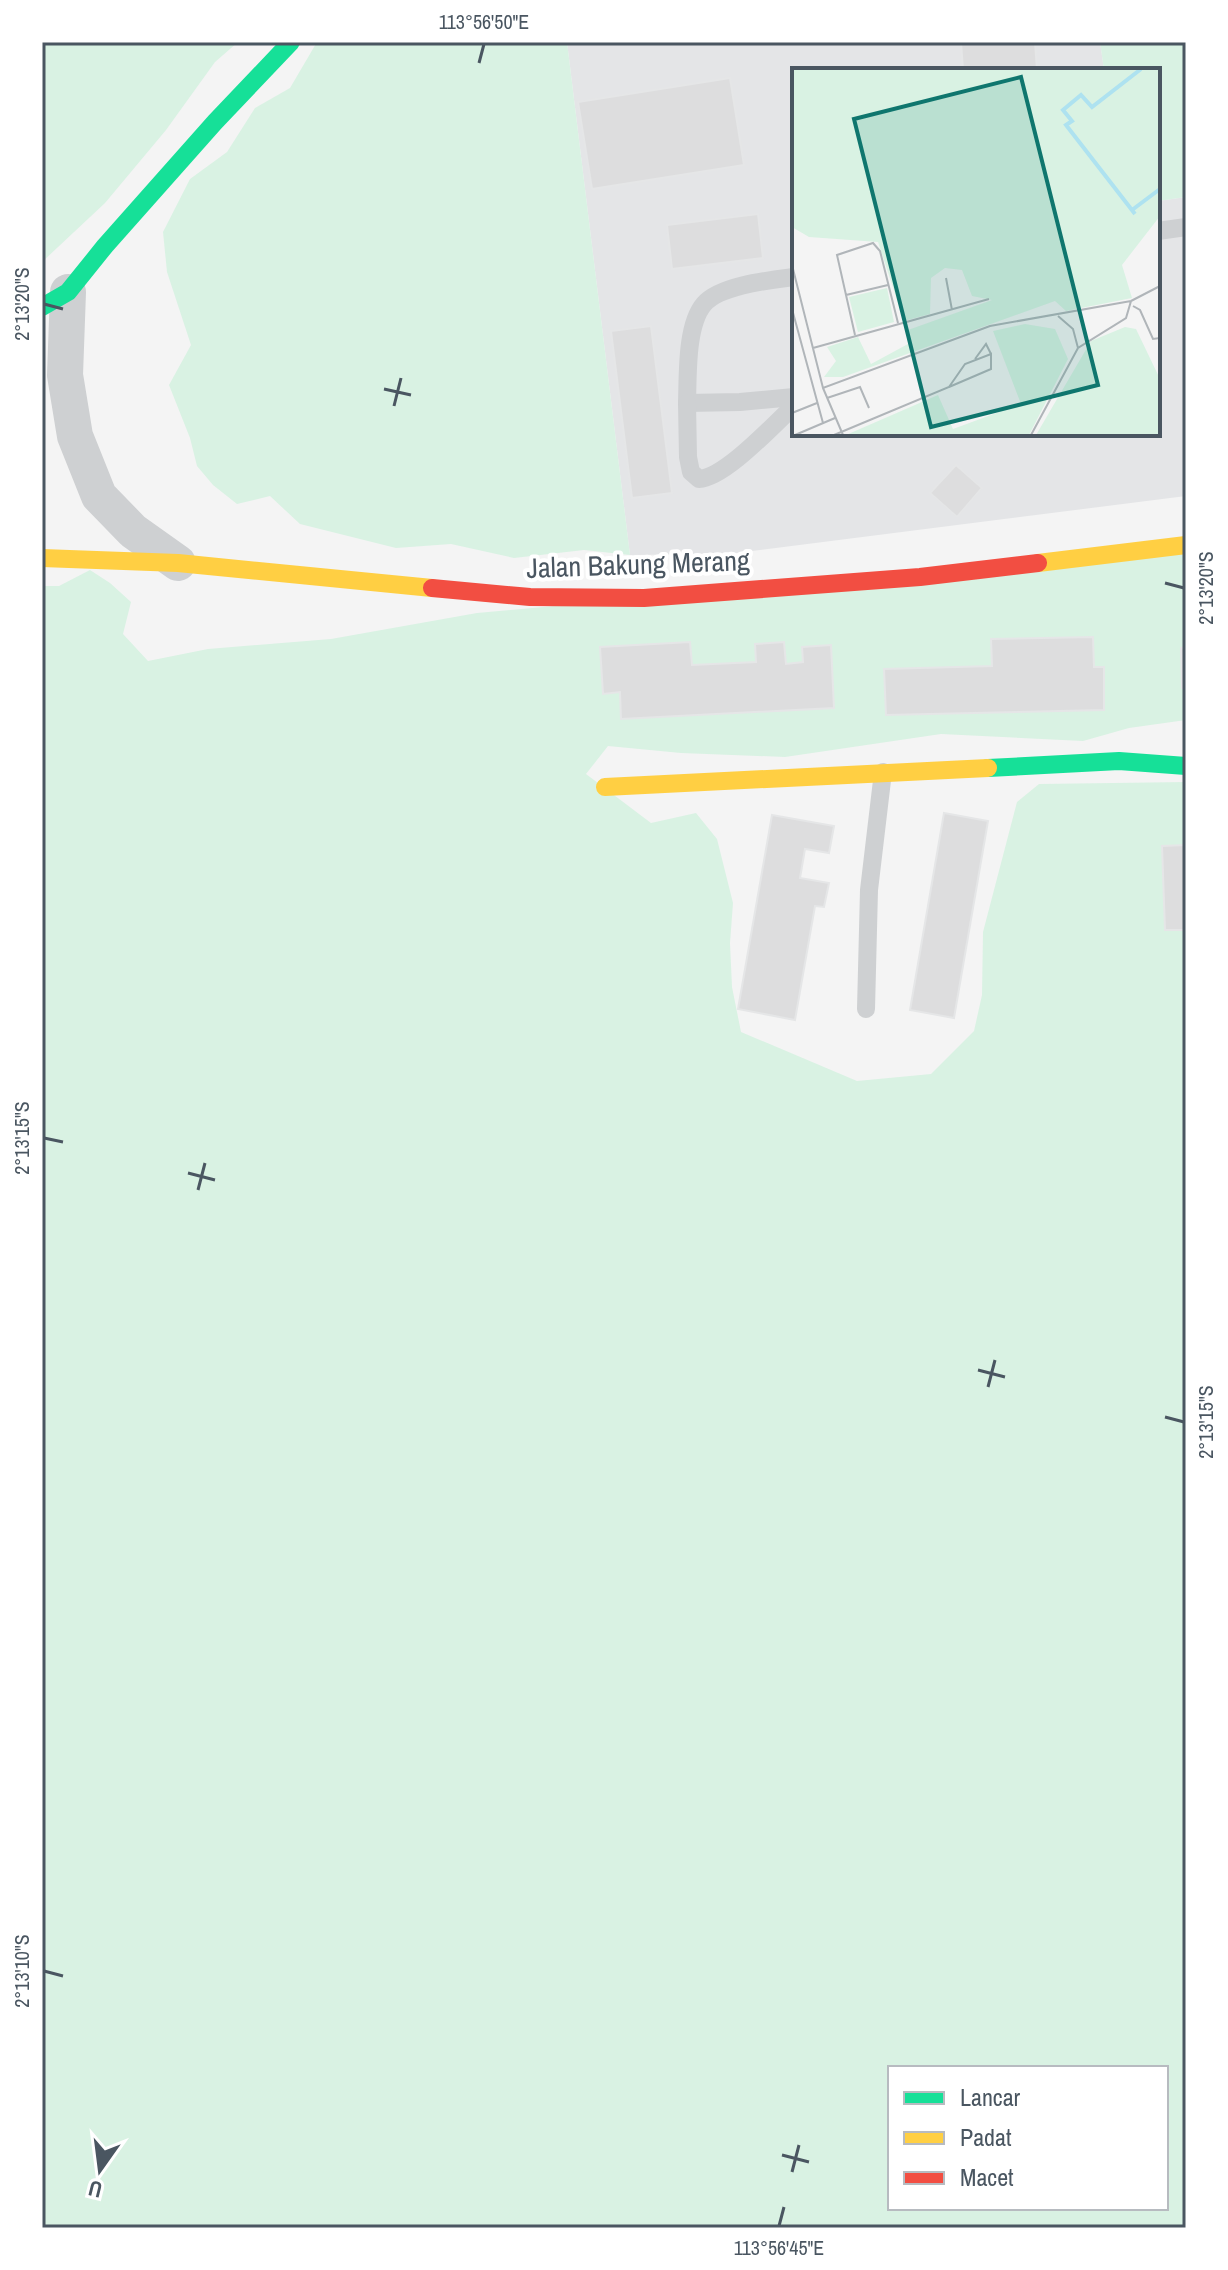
<svg xmlns="http://www.w3.org/2000/svg" width="1228" height="2270" font-family="'Archivo Narrow',sans-serif">
<style>
.airport{fill:#e4e5e7}
.green{fill:#d9f2e3;fill-rule:evenodd}
.building{fill:#ddddde;stroke:#e5e6e7;stroke-width:2}
.lines{fill:none;stroke-linecap:round;stroke-linejoin:round}
.lane{stroke:#ced0d2;stroke-width:18}
.street{stroke:#ced0d2;stroke-width:36}
.fast{stroke:#16e098;stroke-width:18}
.slow{stroke:#ffcf43;stroke-width:18}
.jam{stroke:#f24e42;stroke-width:18}
.ticks{fill:none;stroke:#4a5661;stroke-width:3}
.labels{text-anchor:middle;stroke-width:8;stroke-linejoin:round;paint-order:stroke}
.street-label{font-size:28px;fill:#4a5661;stroke:#fff}
.inset-river{fill:none;stroke:#aee2f0;stroke-width:4}
.inset-road{fill:none;stroke:#b0b5b9;stroke-width:2}
.view{fill:#0f766e;fill-opacity:0.15;stroke:#0f766e;stroke-width:4}
.inset-edge{fill:none;stroke:#4a5661;stroke-width:4}
.neatline{fill:none;stroke:#4a5661;stroke-width:3}
.ticks-label{font-size:20px;text-anchor:middle;fill:#4a5661}
</style>
<rect width="100%" height="100%" fill="#f4f4f4"/>
<path class="airport" d="M 567,42 L 1100,42 L 1104,70 L 794,70 L 794,434 L 1158,434 L 1158,201 L 1186,197 L 1186,496 L 728,554 L 630,555 Z"/>
<g class="green">
<path d="M 42,42 L 238,42 L 215,62 L 166,130 L 105,203 L 42,262 Z"/>
<path d="M 317,42 L 567,42 L 630,555 L 584,550 L 514,558 L 451,544 L 396,548 L 300,524 L 270,496 L 237,504 L 213,485 L 197,466 L 190,438 L 169,385 L 191,345 L 167,272 L 163,232 L 190,179 L 227,152 L 255,108 L 290,88 Z"/>
<path d="M 1100,42 L 1186,42 L 1186,197 L 1158,201 L 1158,70 L 1104,70 Z"/>
<path d="M 1186,548 L 1186,720 L 1129,728 L 1083,741 L 941,734 L 785,757 L 681,753 L 608,746 L 586,774 L 651,823 L 696,813 L 717,839 L 733,903 L 730,943 L 732,987 L 741,1032 L 857,1081 L 931,1074 L 974,1031 L 982,995 L 983,932 L 1017,802 L 1039,784 L 1186,782 L 1186,2228 L 42,2228 L 42,586 L 59,586 L 90,570 L 110,583 L 131,602 L 123,634 L 148,661 L 208,649 L 331,639 L 477,613 ZM 890,2068 L 1166,2068 L 1166,2208 L 890,2208 Z"/>
</g>
<g class="building">
<path d="M 961,42 L 1035,42 L 1037,70 L 963,70 Z"/>
<path d="M 730,78 L 744,165 L 592,189 L 578,102 Z"/>
<path d="M 758,214 L 763,258 L 672,269 L 667,225 Z"/>
<path d="M 651,326 L 672,493 L 632,498 L 611,331 Z"/>
<path d="M 956,465 L 982,488 L 957,517 L 930,493 Z"/>
<path d="M 1093,637 L 1094,667 L 1104,667 L 1104,710 L 886,715 L 884,669 L 992,666 L 991,639 Z"/>
<path d="M 690,642 L 692,665 L 756,662 L 755,644 L 784,642 L 786,664 L 803,662 L 802,647 L 831,645 L 834,708 L 621,719 L 620,692 L 603,694 L 600,647 Z"/>
<path d="M 1186,647 L 1186,688 L 1182,688 L 1181,648 Z"/>
<path d="M 944,813 L 988,821 L 954,1018 L 910,1010 Z"/>
<path d="M 772,815 L 834,826 L 829,853 L 805,849 L 800,878 L 829,883 L 824,907 L 815,906 L 795,1020 L 738,1009 Z"/>
<path d="M 1186,845 L 1186,930 L 1165,930 L 1162,846 Z"/>
</g>
<g class="lines">
<g class="lane">
<path d="M 1158,231 L 1186,227"/>
<path d="M 794,277 C 771,280 720,285 704,304 C 686,325 688,375 687,403 L 740,402 L 794,397"/>
<path d="M 687,403 L 688,457 L 691,472 L 699,479 C 725,478 774,424 794,406"/>
<path d="M 866,1009 L 869,890 L 883,772"/>
</g>
<path class="street" d="M 68,292 L 65,375 L 75,436 L 99,496 L 133,531 L 178,563"/>
<g class="fast">
<path d="M 42,307 L 68,292 L 105,246 L 215,122 L 291,42"/>
<path d="M 988,768 L 1119,761 L 1186,766"/>
</g>
<g class="slow">
<path d="M 42,558 L 178,563 L 432,588"/>
<path d="M 1038,563 L 1186,545"/>
<path d="M 605,787 L 988,768"/>
</g>
<path class="jam" d="M 432,588 L 530,597 L 644,598 L 920,577 L 1038,563"/>
</g>
<path class="ticks" d="M 479,63 L 484,44M 44,304 L 63,309M 384,389 L 411,395M 394,406 L 401,378M 1165,583 L 1184,588M 44,1138 L 63,1142M 188,1173 L 215,1180M 198,1190 L 205,1163M 978,1370 L 1005,1377M 988,1387 L 995,1360M 1165,1417 L 1184,1422M 44,1971 L 63,1976M 782,2155 L 809,2162M 792,2172 L 799,2145M 779,2226 L 784,2207"/>
<g class="labels">
<g class="street-label">
<text transform="translate(638 564) rotate(-2)" y="10">Jalan Bakung Merang</text>
</g>
</g>
<g transform="translate(792 68)">
<rect width="368" height="368" fill="#f4f4f4"/>
<path d="M 0,1 L 368,1 L 368,148 L 330,197 L 340,230 L 274,243 L 263,233 L 51,309 L 32,309 L 44,293 L 35,279 L 66,269 L 79,296 L 116,276 L 116,262 L 200,232 L 180,228 L 170,202 L 153,200 L 139,210 L 138,246 L 112,253 L 86,174 L 17,169 L 0,159 ZM 95,220 L 102,254 L 66,264 L 57,229 ZM 233,256 L 263,261 L 276,291 L 237,367 L 54,367 L 146,327 L 161,361 L 229,336 L 201,263 ZM 333,259 L 344,261 L 368,311 L 368,367 L 244,367 L 299,273 Z" fill="#d9f2e3"/>
<path class="inset-river" d="M 340,142 L 368,121M 343,146 L 274,57 L 280,53 L 271,42 L 289,27 L 300,39 L 349,1"/>
<path class="inset-road" d="M 0,197 L 31,320 L 198,258 L 339,233 L 334,250 L 286,280 L 239,367M 154,210 L 160,242M 54,227 L 96,217M 339,233 L 368,218M 341,238 L 348,242 L 361,271 L 368,270M 0,241 L 31,355M 266,248 L 281,261 L 286,280M 63,267 L 45,187 L 81,175 L 88,183 L 106,255M 21,280 L 197,231M 183,291 L 194,276 L 199,286M 31,320 L 51,367M 35,330 L 68,319 L 77,340M 0,345 L 25,335M 3,367 L 43,350M 42,367 L 157,319 L 173,296 L 199,286 L 199,301 L 157,319"/>
<path class="view" d="M 229,9 L 306,317 L 139,359 L 62,51 Z"/>
<rect width="368" height="368" class="inset-edge"/>
</g>
<rect width="1228" height="2270" fill="none" stroke="#ffffff" stroke-width="88"/>
<rect x="888" y="2066" width="280" height="144" fill="#ffffff" stroke="#b7bbc0" stroke-width="2"/>
<rect x="904" y="2092" width="40" height="12" fill="#16e098" stroke="#b7bbc0" stroke-width="2"/>
<text x="960" y="2106" font-size="24" fill="#4a5661">Lancar</text>
<rect x="904" y="2132" width="40" height="12" fill="#ffcf43" stroke="#b7bbc0" stroke-width="2"/>
<text x="960" y="2146" font-size="24" fill="#4a5661">Padat</text>
<rect x="904" y="2172" width="40" height="12" fill="#f24e42" stroke="#b7bbc0" stroke-width="2"/>
<text x="960" y="2186" font-size="24" fill="#4a5661">Macet</text>
<g transform="translate(100 2170) rotate(194)" stroke="#ffffff" stroke-width="6" paint-order="stroke">
<path d="M0-6L14 30L0 20L-14 30Z" fill="#4a5661"/>
<text y="-12" font-size="22" font-weight="bold" text-anchor="middle" fill="#4a5661">U</text>
</g>
<rect x="44" y="44" width="1140" height="2182" class="neatline"/>
<g class="ticks-label">
<text x="484" y="29">113°56'50"E</text>
<text transform="translate(22 304) rotate(-90)" y="7">2°13'20"S</text>
<text transform="translate(1206 588) rotate(-90)" y="7">2°13'20"S</text>
<text transform="translate(22 1138) rotate(-90)" y="7">2°13'15"S</text>
<text transform="translate(1206 1422) rotate(-90)" y="7">2°13'15"S</text>
<text transform="translate(22 1971) rotate(-90)" y="7">2°13'10"S</text>
<text x="779" y="2255">113°56'45"E</text>
</g>
</svg>
